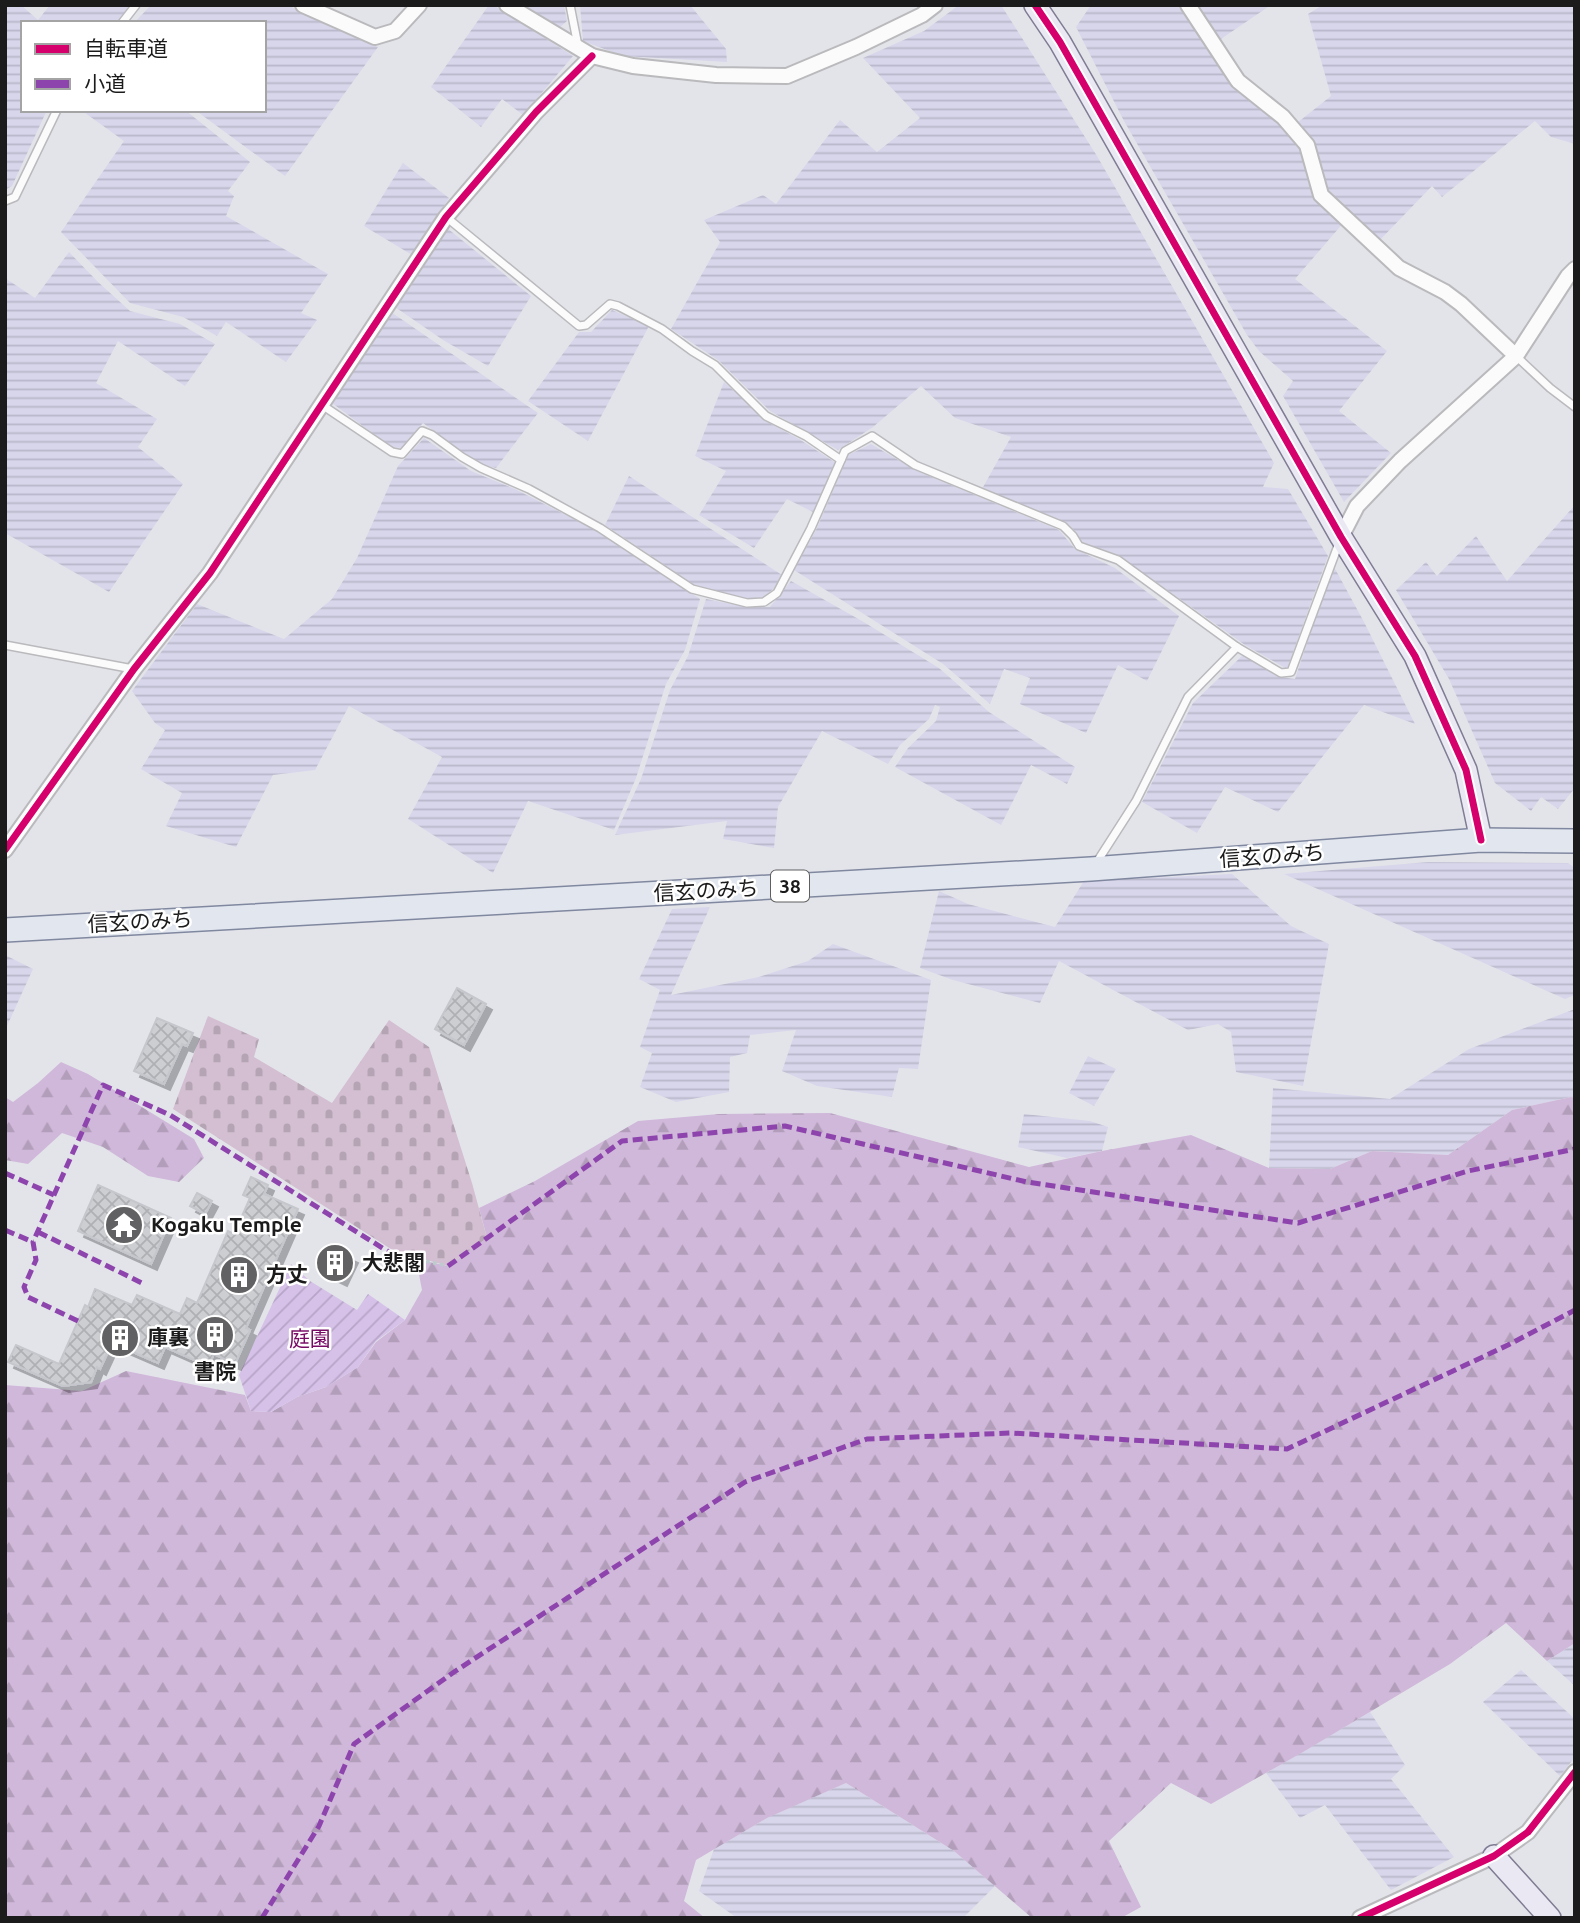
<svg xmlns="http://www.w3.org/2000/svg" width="1580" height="1923" font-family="Ubuntu,'Noto Sans JP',sans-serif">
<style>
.farmland{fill:url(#farmland-rules)}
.forest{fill:url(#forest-firs)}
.cemetery{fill:url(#cemetery-stones)}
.garden{fill:url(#garden-furrows)}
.building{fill:url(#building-cross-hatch);stroke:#c5c7cd;stroke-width:2;filter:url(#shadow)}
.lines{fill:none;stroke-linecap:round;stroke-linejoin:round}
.lane-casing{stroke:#bababd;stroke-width:10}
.street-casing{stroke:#bababd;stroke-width:18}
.secondary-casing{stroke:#7f7c93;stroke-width:24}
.primary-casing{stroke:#8088a0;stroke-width:26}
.path{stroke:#bdcbce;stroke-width:3.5;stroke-dasharray:3.5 3.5;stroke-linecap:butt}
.lane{stroke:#fbfbfc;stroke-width:7}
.street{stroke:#fbfbfc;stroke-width:14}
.secondary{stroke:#eae8f2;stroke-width:21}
.primary{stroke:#e2e7ef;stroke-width:23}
.quiet{stroke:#8e44ad;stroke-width:5;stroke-dasharray:10 5;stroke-linecap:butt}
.cycleway-casing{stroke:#fff;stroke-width:11}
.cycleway{stroke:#d6006c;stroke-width:7}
.labels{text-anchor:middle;stroke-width:5;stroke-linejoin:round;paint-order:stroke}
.shield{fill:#fff;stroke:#5f5f5f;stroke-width:2}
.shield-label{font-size:19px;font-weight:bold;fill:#1b1b1b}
.street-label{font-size:21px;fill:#1b1b1b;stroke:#fff}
.poi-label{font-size:21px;font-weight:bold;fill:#1b1b1b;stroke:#fff;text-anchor:start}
.park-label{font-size:21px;fill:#770b66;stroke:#fff}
</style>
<defs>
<pattern id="farmland-rules" width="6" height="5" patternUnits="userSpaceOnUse" patternTransform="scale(1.75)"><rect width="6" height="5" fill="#d8d6eb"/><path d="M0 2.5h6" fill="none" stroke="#b9b7c9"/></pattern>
<pattern id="forest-firs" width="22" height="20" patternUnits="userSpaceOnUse" patternTransform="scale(1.75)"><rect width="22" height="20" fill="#d0b8da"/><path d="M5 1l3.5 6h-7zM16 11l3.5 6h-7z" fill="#b29eba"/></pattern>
<pattern id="cemetery-stones" width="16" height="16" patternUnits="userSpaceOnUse" patternTransform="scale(1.75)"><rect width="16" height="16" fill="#d3bfd1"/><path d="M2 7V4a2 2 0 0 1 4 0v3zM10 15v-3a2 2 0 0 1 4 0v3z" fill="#b5a4b3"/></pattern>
<pattern id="garden-furrows" width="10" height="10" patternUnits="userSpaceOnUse" patternTransform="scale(1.75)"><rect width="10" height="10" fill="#d6c1e9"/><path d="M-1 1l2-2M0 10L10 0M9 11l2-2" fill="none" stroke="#b7a5c7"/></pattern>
<pattern id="building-cross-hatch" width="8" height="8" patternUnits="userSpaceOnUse" patternTransform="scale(1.75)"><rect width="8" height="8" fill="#ccced2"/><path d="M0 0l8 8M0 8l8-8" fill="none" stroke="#afb0b4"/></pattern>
<filter id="shadow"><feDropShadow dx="6" dy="6" stdDeviation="0" flood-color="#0004"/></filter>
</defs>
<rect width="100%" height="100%" fill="#e3e4ea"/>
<g class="farmland">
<path d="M 5,5 L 21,5 L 38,20 L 50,5 L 133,5 L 118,23 L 23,23 L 23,110 L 47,110 L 12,186 L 5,190 Z"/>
<path d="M 151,5 L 287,5 L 378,47 L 285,176 L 195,110 L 264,110 L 264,23 L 134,23 Z"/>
<path d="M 489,5 L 493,5 L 573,56 L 523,115 L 502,99 L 481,127 L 431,87 Z"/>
<path d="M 518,5 L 564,5 L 567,21 L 558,29 Z"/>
<path d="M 580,5 L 690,5 L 726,49 L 727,62 L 623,56 L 583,41 Z"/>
<path d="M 959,5 L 1001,5 L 1097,156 L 1274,463 L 1263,487 L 1288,489 L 1328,556 L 1287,669 L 1245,645 L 1125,560 L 1083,544 L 1076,532 L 1069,525 L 982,489 L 1011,437 L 955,418 L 921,386 L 873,427 L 838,450 L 770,411 L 718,360 L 671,329 L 720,242 L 704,220 L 763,195 L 776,204 L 840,120 L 877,152 L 920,118 L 863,58 L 924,31 Z"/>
<path d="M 1091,5 L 1182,5 L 1273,114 L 1304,148 L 1314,184 L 1345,221 L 1295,279 L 1387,351 L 1339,411 L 1391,453 L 1344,502 L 1283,396 L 1293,381 L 1259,351 L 1247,335 L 1124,121 L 1076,27 Z"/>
<path d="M 1192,5 L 1271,5 L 1218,41 Z"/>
<path d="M 1323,5 L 1575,5 L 1575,144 L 1551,137 L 1535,121 L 1442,197 L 1432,186 L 1378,242 L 1326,193 L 1297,123 L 1331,96 L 1308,14 Z"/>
<path d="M 81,110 L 185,110 L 250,162 L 228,191 L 234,196 L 226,216 L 328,274 L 301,313 L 317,320 L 286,362 L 226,322 L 217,336 L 183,317 L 130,303 L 61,232 L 124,141 Z"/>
<path d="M 403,163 L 449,198 L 412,255 L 364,226 Z"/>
<path d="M 447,228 L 531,296 L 488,366 L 443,340 L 395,307 Z"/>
<path d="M 69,252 L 98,282 L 130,311 L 180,324 L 215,344 L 185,386 L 118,341 L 96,383 L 157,419 L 138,447 L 183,484 L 109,592 L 5,533 L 5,278 L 35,298 Z"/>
<path d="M 612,310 L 649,326 L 588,441 L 528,401 L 579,332 L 591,332 Z"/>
<path d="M 391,312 L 538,413 L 496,468 L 478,463 L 423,423 L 401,448 L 391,447 L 332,403 Z"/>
<path d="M 724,382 L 771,424 L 799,439 L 836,463 L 813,512 L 787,499 L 754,548 L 699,515 L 726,471 L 695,456 Z"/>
<path d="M 424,438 L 471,471 L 515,489 L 599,532 L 700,599 L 685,650 L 666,684 L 636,778 L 614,830 L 528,801 L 493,873 L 408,819 L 442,757 L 349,706 L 315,770 L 273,775 L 236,847 L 166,826 L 182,793 L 141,769 L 165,730 L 155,723 L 132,691 L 197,604 L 284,639 L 332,599 L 357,558 L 398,466 Z"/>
<path d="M 871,444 L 917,471 L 1059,530 L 1075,549 L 1115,568 L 1179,616 L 1147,681 L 1118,665 L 1086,733 L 1020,704 L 1030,678 L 1004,669 L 990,704 L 943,664 L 794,570 L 817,528 L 848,455 Z"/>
<path d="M 629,476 L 782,575 L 774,588 L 765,597 L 748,599 L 696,586 L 605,525 Z"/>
<path d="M 1575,505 L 1575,788 L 1558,809 L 1541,797 L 1531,811 L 1495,783 L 1449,679 L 1396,590 L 1426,562 L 1437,576 L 1476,536 L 1507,581 Z"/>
<path d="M 1333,565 L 1364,622 L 1415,724 L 1364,705 L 1278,812 L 1225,787 L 1197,833 L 1142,802 L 1193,703 L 1243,655 L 1280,677 L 1295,679 Z"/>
<path d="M 791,581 L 862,621 L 939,668 L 989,712 L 1075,767 L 1067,784 L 1031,765 L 1001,825 L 895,767 L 908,748 L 936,721 L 940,707 L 935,705 L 929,719 L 900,745 L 888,764 L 822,731 L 778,807 L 774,848 L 723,839 L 727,821 L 615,835 L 641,779 L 670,690 L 688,656 L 706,599 L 746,607 L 770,607 Z"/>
<path d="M 1428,862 L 1568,863 L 1575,868 L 1575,995 L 1565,999 L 1284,874 Z"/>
<path d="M 1232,874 L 1291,926 L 1329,944 L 1303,1086 L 1236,1072 L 1231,1032 L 1218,1024 L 1188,1030 L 1059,961 L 1040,1003 L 953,980 L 920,968 L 939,891 L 968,904 L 1055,927 L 1084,881 Z"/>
<path d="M 710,907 L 671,995 L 759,977 L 808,961 L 833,944 L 931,980 L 918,1069 L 899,1068 L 892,1097 L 817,1086 L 782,1071 L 796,1030 L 750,1035 L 747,1053 L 730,1057 L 729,1092 L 676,1102 L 640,1087 L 652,1053 L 640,1047 L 660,990 L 639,979 L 672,909 Z"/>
<path d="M 5,955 L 33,969 L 7,1026 L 5,1026 Z"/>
<path d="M 1575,1009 L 1575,1098 L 1571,1097 L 1512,1110 L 1448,1155 L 1372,1151 L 1330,1169 L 1269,1168 L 1273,1088 L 1390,1099 L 1469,1049 Z"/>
<path d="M 1088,1056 L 1116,1069 L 1094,1106 L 1069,1093 Z"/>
<path d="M 1024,1114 L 1090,1121 L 1108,1127 L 1102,1151 L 1067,1158 L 1018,1147 Z"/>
<path d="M 1575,1643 L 1575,1686 L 1547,1661 Z"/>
<path d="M 1521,1670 L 1575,1719 L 1575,1757 L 1560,1776 L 1483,1702 Z"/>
<path d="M 1370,1712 L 1405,1765 L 1391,1779 L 1454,1857 L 1391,1890 L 1325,1805 L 1300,1818 L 1266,1773 Z"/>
<path d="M 846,1783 L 954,1851 L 995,1886 L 963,1918 L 737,1918 L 699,1891 L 714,1849 L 772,1815 Z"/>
</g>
<g class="forest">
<path d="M 61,1062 L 88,1074 L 194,1139 L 204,1158 L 179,1182 L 148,1176 L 103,1147 L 62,1133 L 28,1164 L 5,1160 L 5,1097 L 13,1102 L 38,1083 Z"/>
<path d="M 1571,1097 L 1575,1098 L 1575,1643 L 1547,1661 L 1506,1623 L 1450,1664 L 1303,1752 L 1211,1804 L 1171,1783 L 1109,1841 L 1141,1907 L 1121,1918 L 1032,1918 L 954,1851 L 846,1783 L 767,1818 L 696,1860 L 684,1901 L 705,1918 L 5,1918 L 5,1385 L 82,1391 L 126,1371 L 245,1395 L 251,1411 L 271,1412 L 297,1397 L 326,1387 L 358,1367 L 376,1342 L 405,1320 L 422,1290 L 416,1259 L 448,1266 L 487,1238 L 479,1208 L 535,1181 L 638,1121 L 719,1114 L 830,1113 L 1029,1167 L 1102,1151 L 1191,1135 L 1269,1168 L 1330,1169 L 1372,1151 L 1448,1155 L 1512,1110 Z"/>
</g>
<path class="cemetery" d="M 208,1016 L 259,1039 L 254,1057 L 332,1103 L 389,1020 L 429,1047 L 472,1183 L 487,1238 L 448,1266 L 394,1251 L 173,1109 Z"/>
<path class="garden" d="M 291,1264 L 310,1281 L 357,1310 L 368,1294 L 405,1320 L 376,1341 L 358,1367 L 326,1387 L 297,1397 L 271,1412 L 251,1411 L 239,1375 Z"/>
<g class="building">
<path d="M 457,988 L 486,1004 L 464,1045 L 435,1029 Z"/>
<path d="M 157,1018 L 193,1033 L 187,1046 L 182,1044 L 164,1084 L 134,1071 Z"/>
<path d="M 251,1177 L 268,1185 L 264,1194 L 298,1209 L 246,1328 L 250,1330 L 235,1364 L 214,1354 L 208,1366 L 165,1347 L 158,1363 L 112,1343 L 100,1369 L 97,1367 L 91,1382 L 63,1386 L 8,1362 L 16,1345 L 59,1364 L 85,1305 L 88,1307 L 95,1289 L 132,1305 L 137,1295 L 180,1314 L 187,1298 L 197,1303 L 228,1231 L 234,1234 L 250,1198 L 243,1195 Z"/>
<path d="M 98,1185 L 171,1218 L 151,1264 L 78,1231 Z"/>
<path d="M 197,1193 L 212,1201 L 205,1214 L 190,1206 Z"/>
<path d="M 328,1246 L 352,1257 L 341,1280 L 318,1269 Z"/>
</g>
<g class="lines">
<defs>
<g id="lane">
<path d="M 570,5 L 578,46"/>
<path d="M 122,23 L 136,5"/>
<path d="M 5,201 L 15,197 L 57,110"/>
<path d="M 446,217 L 579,326 L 586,325 L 610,304 L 618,306 L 662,329 L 692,351 L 715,365 L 766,416 L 806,436 L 841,460"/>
<path d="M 1516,356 L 1550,388 L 1575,407"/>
<path d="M 322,405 L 392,452 L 402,454 L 422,431 L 432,435 L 462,457 L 481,468 L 529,489 L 600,528 L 692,589 L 747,603 L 764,602 L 777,593 L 811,528 L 845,451 L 872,436 L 915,465 L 1063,526 L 1073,536 L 1079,546 L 1118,560 L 1237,647 L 1281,673 L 1291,672 L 1339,543"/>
<path d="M 5,645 L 133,669"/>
<path d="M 1095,865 L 1136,801 L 1188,697 L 1237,647"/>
</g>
<g id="street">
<path d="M 303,5 L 375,37 L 395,31 L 419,5"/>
<path d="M 507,5 L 592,56 L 633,66 L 716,75 L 787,76 L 856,47 L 922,15 L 935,5"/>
<path d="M 1188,5 L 1238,81 L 1283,117 L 1307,145 L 1321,195 L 1399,268 L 1445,292 L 1461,304 L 1516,356"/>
<path d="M 1341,537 L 1357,506 L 1400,461 L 1516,356 L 1568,276 L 1575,269"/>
<path d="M 5,850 L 134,669 L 210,573 L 446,217 L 536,112 L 592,56"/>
<path d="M 1360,1918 L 1494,1856 L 1528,1832 L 1575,1772"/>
</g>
<g id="secondary">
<path d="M 1035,5 L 1060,42 L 1341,537 L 1415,656 L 1466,770 L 1481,840"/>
<path d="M 1494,1856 L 1550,1918"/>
</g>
<path id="primary" d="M 5,930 L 1091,869 L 1481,840 L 1575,841"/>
</defs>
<use href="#lane" class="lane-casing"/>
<use href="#street" class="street-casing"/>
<use href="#secondary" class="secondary-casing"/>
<use href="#primary" class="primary-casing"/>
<path class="path" d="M 392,1254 L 448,1266"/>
<use href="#lane" class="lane"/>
<use href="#street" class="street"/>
<use href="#secondary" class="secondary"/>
<use href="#primary" class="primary"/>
<g class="quiet">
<path d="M 5,1173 L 54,1195"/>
<path d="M 5,1230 L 33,1242"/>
<path d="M 38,1232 L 142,1283"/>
<path d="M 448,1266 L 622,1141 L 785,1126 L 1027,1182 L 1298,1223 L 1468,1171 L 1575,1149"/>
<path d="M 78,1321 L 28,1297 L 24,1287 L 36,1260 L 33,1242 L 103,1085 L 170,1115 L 392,1254"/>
<path d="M 262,1918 L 319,1826 L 354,1744 L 454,1672 L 745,1482 L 867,1439 L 1010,1433 L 1287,1449 L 1508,1345 L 1575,1310"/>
</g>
<defs>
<g id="cycleway">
<path d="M 1035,5 L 1060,42 L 1341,537 L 1415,656 L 1466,770 L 1481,840"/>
<path d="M 5,850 L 134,669 L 210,573 L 446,217 L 536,112 L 592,56"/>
<path d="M 1360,1918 L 1494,1856 L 1528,1832 L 1575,1772"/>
</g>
</defs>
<use href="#cycleway" class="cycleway-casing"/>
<use href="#cycleway" class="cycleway"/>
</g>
<defs>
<symbol id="temple-disc" viewBox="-11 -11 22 22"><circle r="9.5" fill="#616163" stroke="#fff"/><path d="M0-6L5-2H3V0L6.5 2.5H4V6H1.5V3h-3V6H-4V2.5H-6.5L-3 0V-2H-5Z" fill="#fff"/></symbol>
<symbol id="building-disc" viewBox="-11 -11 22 22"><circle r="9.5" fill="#616163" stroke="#fff"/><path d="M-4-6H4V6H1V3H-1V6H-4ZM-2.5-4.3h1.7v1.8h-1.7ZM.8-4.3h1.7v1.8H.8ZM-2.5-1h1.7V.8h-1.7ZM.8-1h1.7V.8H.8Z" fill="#fff"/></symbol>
</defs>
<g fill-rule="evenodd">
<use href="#temple-disc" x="102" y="1203" width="44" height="44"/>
<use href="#building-disc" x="313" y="1241" width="44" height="44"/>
<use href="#building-disc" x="217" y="1253" width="44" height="44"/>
<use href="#building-disc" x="193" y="1313" width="44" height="44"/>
<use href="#building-disc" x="98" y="1316" width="44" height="44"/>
</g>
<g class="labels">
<rect class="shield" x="771" y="870.5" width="38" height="31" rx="5"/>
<g class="shield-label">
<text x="790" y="893">38</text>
</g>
<g class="street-label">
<text transform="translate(1272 856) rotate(-4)" y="7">信玄のみち</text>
<text transform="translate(706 891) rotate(-3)" y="7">信玄のみち</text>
<text transform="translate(140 922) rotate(-3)" y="7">信玄のみち</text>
</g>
<g class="poi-label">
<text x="151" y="1232">Kogaku Temple</text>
<text x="362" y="1270">大悲閣</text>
<text x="266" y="1282">方丈</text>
<text x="147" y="1345">庫裏</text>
<text x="215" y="1379" text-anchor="middle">書院</text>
</g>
<g class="park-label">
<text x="310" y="1346">庭園</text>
</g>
</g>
<rect width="1580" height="1923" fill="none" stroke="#1b1b1b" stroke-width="14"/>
<rect x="21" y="21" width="245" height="91" fill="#ffffff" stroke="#a4a4a4" stroke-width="2"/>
<rect x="35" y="44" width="35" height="10" fill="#d6006c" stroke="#a4a4a4" stroke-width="2"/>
<text x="84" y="56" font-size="21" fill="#1b1b1b">自転車道</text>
<rect x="35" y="79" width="35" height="10" fill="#8e44ad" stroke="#a4a4a4" stroke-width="2"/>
<text x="84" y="91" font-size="21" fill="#1b1b1b">小道</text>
</svg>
